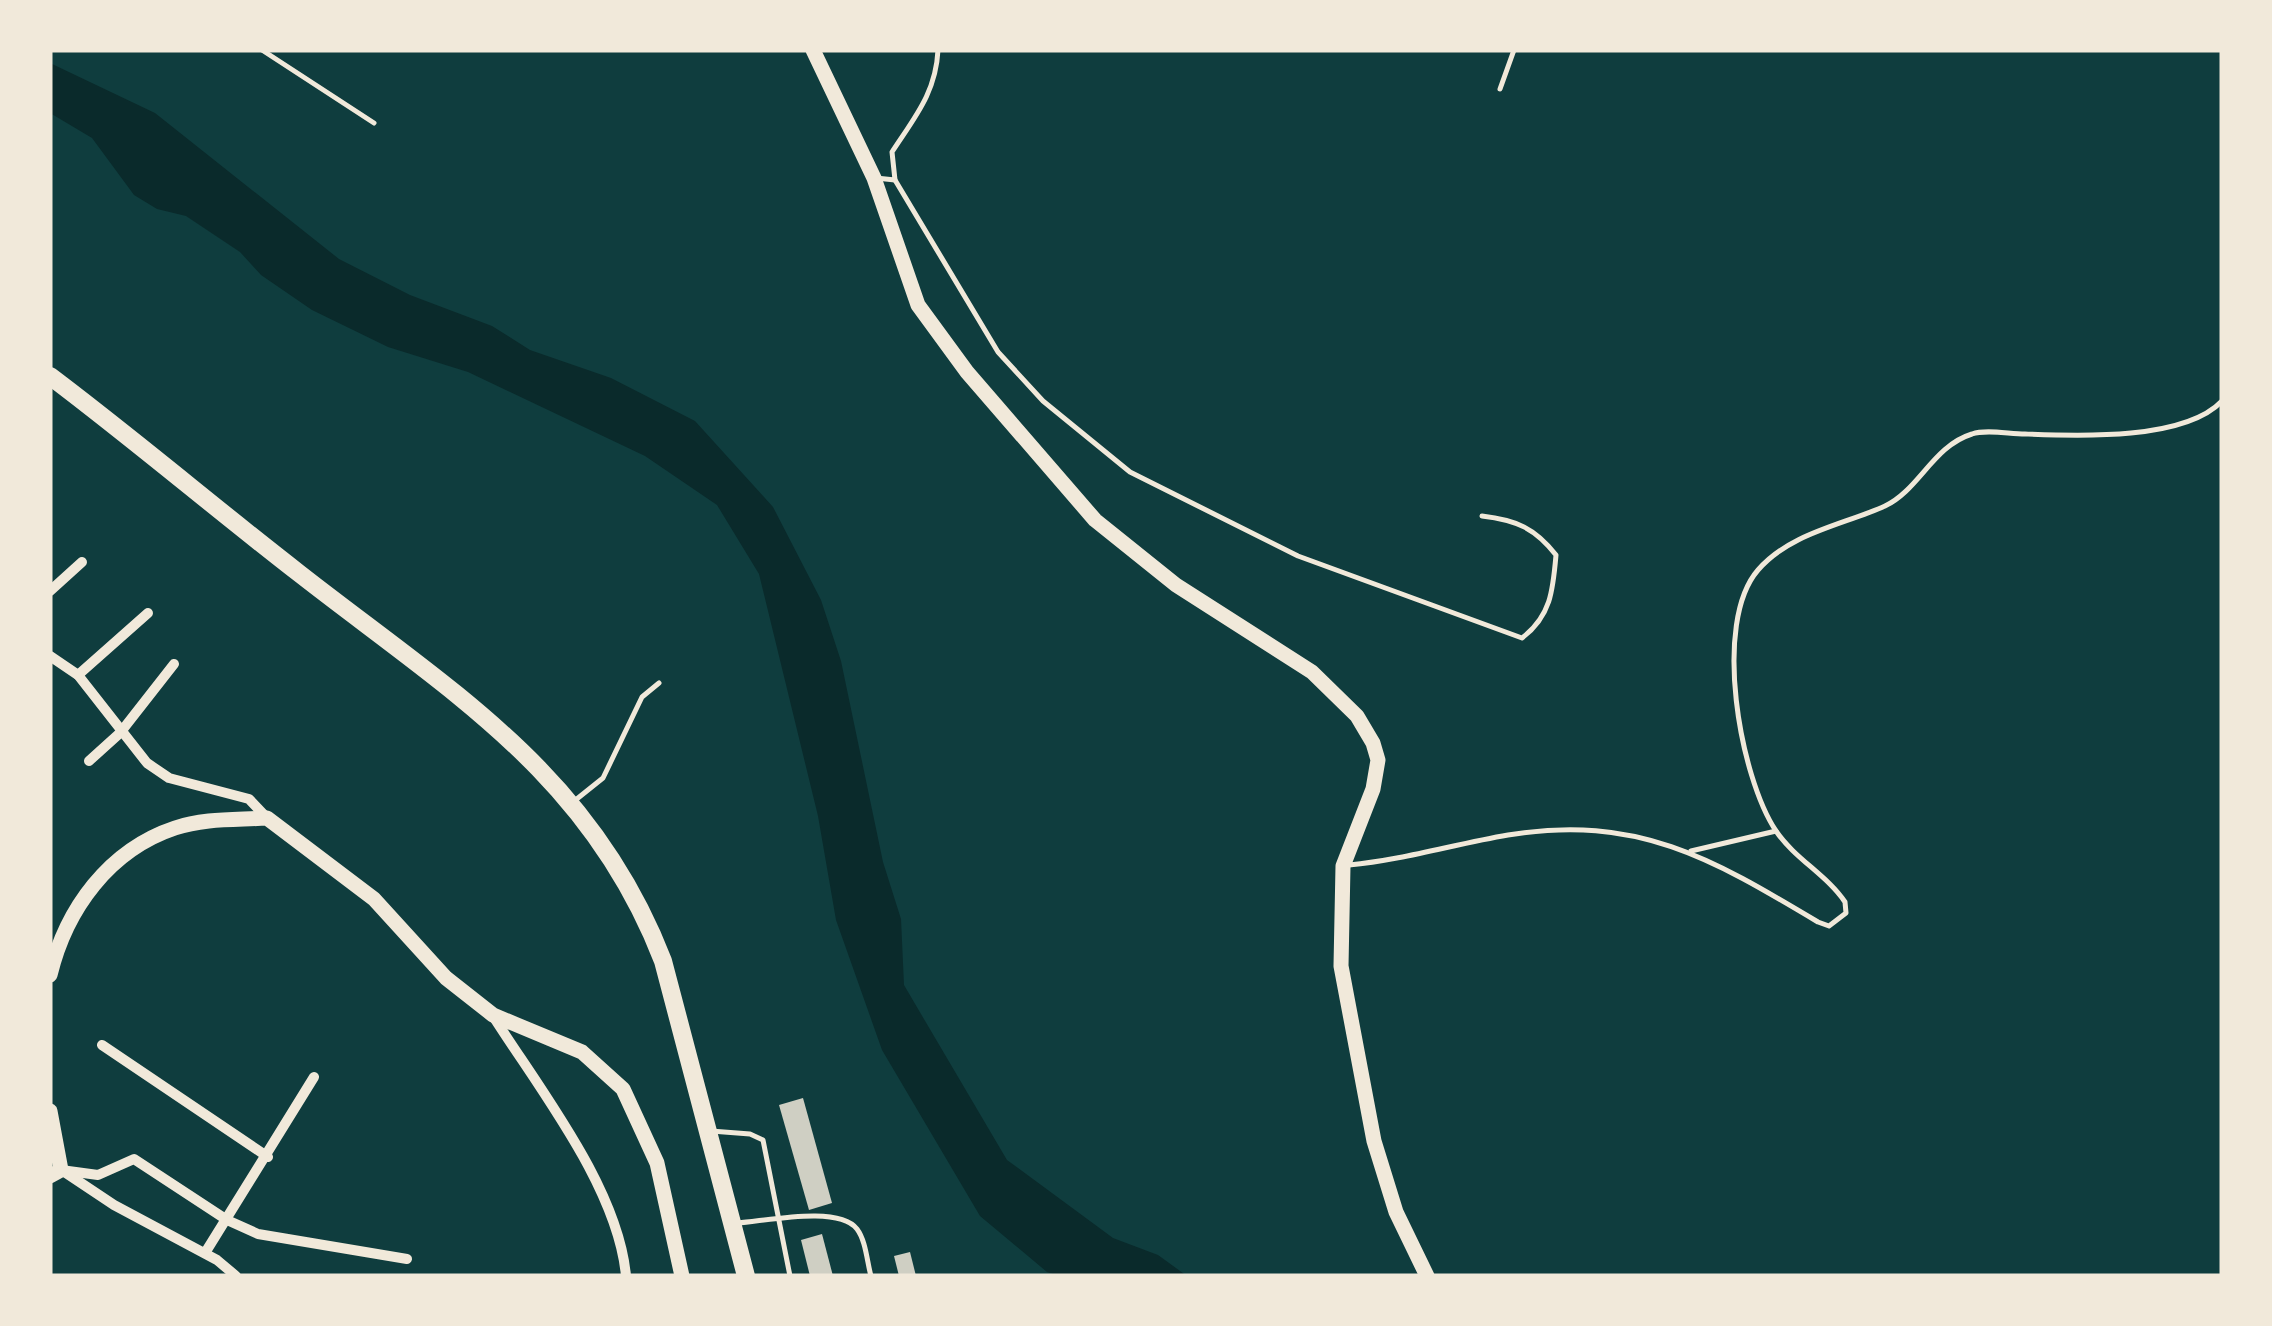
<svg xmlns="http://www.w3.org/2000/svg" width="2272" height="1326" font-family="'DM Sans',sans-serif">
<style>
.water{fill:#0a2a2b}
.building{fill:#cfcfc3}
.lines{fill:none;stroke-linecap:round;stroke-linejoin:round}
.service{stroke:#f1e9da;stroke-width:5}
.minor{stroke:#f1e9da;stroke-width:10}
.secondary{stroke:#f1e9da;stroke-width:15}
.trunk{stroke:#f1e9da;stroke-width:18}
</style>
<rect width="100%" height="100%" fill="#0f3d3e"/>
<path class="water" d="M 50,63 L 155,113 L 339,259 L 410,295 L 492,326 L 530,350 L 611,378 L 695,421 L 773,507 L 821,600 L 841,661 L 883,862 L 901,919 L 904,985 L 921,1014 L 1007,1160 L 1113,1238 L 1158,1255 L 1187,1276 L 1059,1276 L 1047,1272 L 980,1216 L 882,1050 L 836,920 L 818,816 L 759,574 L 717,505 L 645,456 L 468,372 L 388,347 L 312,310 L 261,275 L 240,252 L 186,216 L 157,209 L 134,195 L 92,138 L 50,113 Z"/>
<g class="building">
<path d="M 803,1098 L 832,1203 L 809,1210 L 779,1105 Z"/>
<path d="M 822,1234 L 833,1276 L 810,1276 L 801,1240 Z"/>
<path d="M 910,1252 L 916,1276 L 899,1276 L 894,1256 Z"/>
</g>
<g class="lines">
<g class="service">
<path d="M 262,50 L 374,123"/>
<path d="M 1500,89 L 1514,50"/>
<path d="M 876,178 L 895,180 L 892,152 C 914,118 936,93 938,50"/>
<path d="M 895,180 L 998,352 L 1043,401 L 1130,472 L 1298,556 L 1522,638 C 1551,616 1553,590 1556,555 C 1535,528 1516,520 1482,516"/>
<path d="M 573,802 L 603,778 L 642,697 L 659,683"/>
<path d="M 1691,851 L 1776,831"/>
<path d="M 1349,865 C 1403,860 1455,844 1508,835 C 1637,814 1711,858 1818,922 L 1829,926 L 1846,913 L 1845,902 C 1827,875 1795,859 1776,831 C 1740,777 1712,623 1758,570 C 1790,533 1843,525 1885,506 C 1919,490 1933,446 1972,434 C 1986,429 2009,434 2025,434 C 2077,436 2184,441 2222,401"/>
<path d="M 711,1131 L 750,1134 L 763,1140 L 790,1276"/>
<path d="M 738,1223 C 766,1221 839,1205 857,1229 C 866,1241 867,1262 871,1276"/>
</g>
<g class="minor">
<path d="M 50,591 L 82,562"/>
<path d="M 50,656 L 78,675 L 147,763 L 169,778 L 249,799 L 267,818"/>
<path d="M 78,675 L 148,613"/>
<path d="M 89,761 L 120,733 L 174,664"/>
<path d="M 493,1016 C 540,1090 618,1188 626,1276"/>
<path d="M 102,1045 L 268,1157"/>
<path d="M 61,1170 L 98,1175 L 134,1159 L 227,1220 L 258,1234 L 407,1259"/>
<path d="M 66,1173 L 114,1205 L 217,1260 L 236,1276"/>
<path d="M 205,1253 L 314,1077"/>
</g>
<g class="secondary">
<path d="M 813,50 L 874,178 L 918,305 L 967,372 L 1095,520 L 1176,585 L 1312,672 L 1357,716 L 1373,743 L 1378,760 L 1373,789 L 1343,866 L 1341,966 L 1374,1141 L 1396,1212 L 1427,1276"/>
<path d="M 50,975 C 66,909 109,850 175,828 C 204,818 237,820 267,818 L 374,899 L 446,978 L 493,1015 L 582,1052 L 623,1089 L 657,1163 L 682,1276"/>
<path d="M 50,1111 L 61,1170 L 50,1176"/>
</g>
<path class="trunk" d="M 50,376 C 135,440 216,509 300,574 C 451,692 591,774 663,961 L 746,1276"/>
</g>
<rect width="2272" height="1326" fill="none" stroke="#f1e9da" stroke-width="105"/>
</svg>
